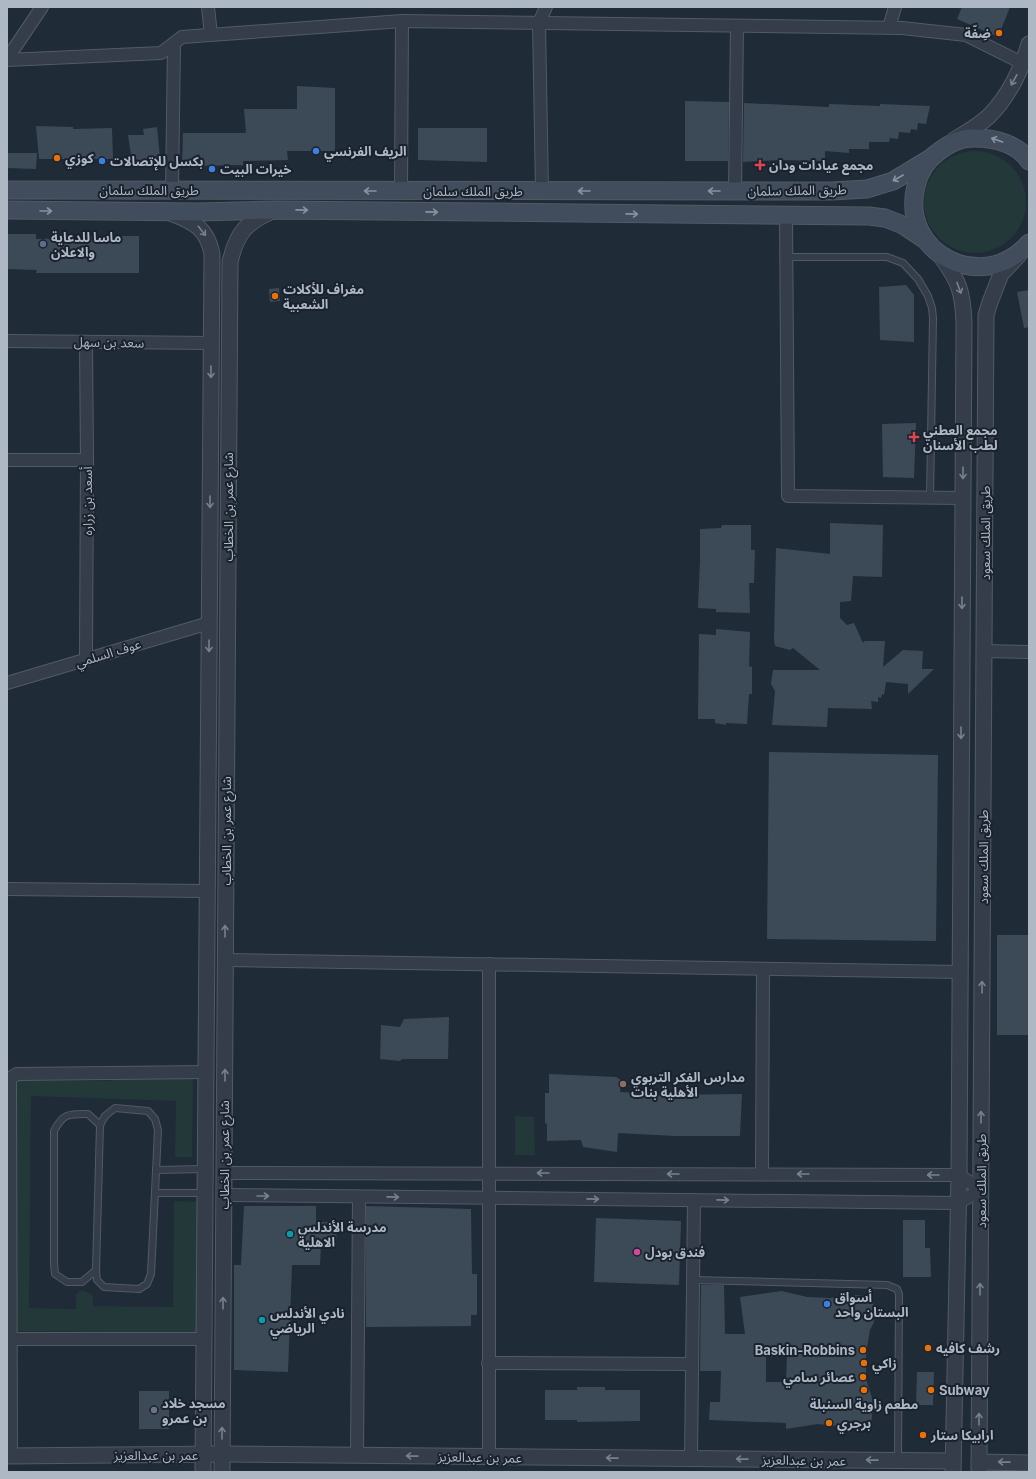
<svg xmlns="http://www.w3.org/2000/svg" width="1036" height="1479" font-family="Inter,'Noto Sans Arabic',sans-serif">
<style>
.green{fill:#223839}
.building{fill:#3c4a58;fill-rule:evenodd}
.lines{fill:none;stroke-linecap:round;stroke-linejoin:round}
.service-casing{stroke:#515b66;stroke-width:8}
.minor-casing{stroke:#515b66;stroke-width:14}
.tertiary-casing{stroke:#515b66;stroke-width:17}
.secondary-casing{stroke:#515b66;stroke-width:19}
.service{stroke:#343d49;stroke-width:6}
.minor{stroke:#343d49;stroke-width:12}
.tertiary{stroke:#343d49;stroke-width:15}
.secondary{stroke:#414c5c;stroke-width:17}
.oneway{stroke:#77818d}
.oneway2{stroke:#8892a0}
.food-dot{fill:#e8710a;stroke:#19222d;stroke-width:1.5}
.shop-dot{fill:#3f7fe0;stroke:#19222d;stroke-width:1.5}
.health-dot{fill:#e0444e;stroke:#19222d;stroke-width:1.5}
.service-dot{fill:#5c6f8a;stroke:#19222d;stroke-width:1.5}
.education-dot{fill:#8d6e63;stroke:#19222d;stroke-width:1.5}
.culture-dot{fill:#0f9aa8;stroke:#19222d;stroke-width:1.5}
.hotel-dot{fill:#d1479c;stroke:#19222d;stroke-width:1.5}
.worship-dot{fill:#6b7280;stroke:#19222d;stroke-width:1.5}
.labels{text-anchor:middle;stroke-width:4;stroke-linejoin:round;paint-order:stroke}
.poi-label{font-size:13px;font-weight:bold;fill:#aeb8c5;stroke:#19222d;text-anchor:start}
.street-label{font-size:13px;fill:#aeb8c5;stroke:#19222d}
</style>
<rect width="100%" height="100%" fill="#202b38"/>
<g class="green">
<circle cx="975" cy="202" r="51"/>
<path d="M 116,1076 L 193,1078 L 192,1157 L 175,1157 L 176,1101 L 31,1096 L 29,1308 L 76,1309 L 76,1294 L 82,1290 L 93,1295 L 93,1306 L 173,1307 L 174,1201 L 198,1202 L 197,1333 L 10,1331 L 11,1081 L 113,1081 Z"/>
<path d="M 515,1116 L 534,1117 L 535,1155 L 515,1155 Z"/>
</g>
<g class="building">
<path d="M 962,7 L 1010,7 L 998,37 L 957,19 Z"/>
<path d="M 297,86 L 335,88 L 335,151 L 287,151 L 288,160 L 243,161 L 243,165 L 182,166 L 183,133 L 246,133 L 244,109 L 297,109 Z"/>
<path d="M 685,101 L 729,102 L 728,161 L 685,161 Z"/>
<path d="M 744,103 L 829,107 L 829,104 L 880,106 L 880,104 L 930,106 L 926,124 L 918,123 L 917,130 L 911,129 L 910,133 L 899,132 L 898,139 L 890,138 L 889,142 L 869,142 L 869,149 L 849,149 L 849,153 L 825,151 L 825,161 L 780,160 L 743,162 Z"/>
<path d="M 36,126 L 73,127 L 73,129 L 112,128 L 113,159 L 39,159 Z"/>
<path d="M 157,127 L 160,158 L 156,159 L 155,164 L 140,165 L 140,160 L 132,161 L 128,135 L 144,135 L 143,129 Z"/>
<path d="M 418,128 L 487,128 L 487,162 L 418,160 Z"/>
<path d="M 7,153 L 37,153 L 36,169 L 7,168 Z"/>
<path d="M 7,234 L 36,234 L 36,239 L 89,238 L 89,236 L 139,236 L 139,273 L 36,273 L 37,270 L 7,269 Z"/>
<path d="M 906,285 L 914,295 L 914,342 L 880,340 L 879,287 Z"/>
<path d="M 279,288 L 280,301 L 270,302 L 269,289 Z"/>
<path d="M 1029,290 L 1029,327 L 1024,328 L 1017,292 Z"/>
<path d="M 916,423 L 914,478 L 883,477 L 882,424 Z"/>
<path d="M 830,523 L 883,525 L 882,577 L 853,576 L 851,601 L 840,602 L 840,618 L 847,625 L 854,623 L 863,643 L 865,641 L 885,641 L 883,667 L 903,650 L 923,651 L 922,669 L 934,669 L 908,694 L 908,684 L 886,682 L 884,695 L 882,694 L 881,698 L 878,697 L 878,702 L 871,701 L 872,709 L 828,708 L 827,727 L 772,725 L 775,691 L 771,684 L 773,670 L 820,670 L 793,648 L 790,650 L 775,646 L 774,641 L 776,548 L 830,554 Z"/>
<path d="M 722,525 L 751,525 L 751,550 L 755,550 L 754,583 L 749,583 L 750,613 L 716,612 L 716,609 L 698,608 L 700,561 L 700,529 L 721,528 Z"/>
<path d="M 716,629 L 750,632 L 749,666 L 752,667 L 752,694 L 749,694 L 747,724 L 726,723 L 726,725 L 715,723 L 715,719 L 698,719 L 699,634 L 716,635 Z"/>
<path d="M 769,752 L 938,755 L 936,941 L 767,939 Z"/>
<rect x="997" y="935" width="32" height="100"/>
<path d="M 449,1017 L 448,1059 L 402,1059 L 400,1061 L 380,1059 L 381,1025 L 400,1027 L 404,1019 Z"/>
<path d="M 549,1074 L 616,1077 L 621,1080 L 620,1092 L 665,1094 L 665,1095 L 742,1094 L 740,1136 L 676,1136 L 618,1133 L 617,1152 L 583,1147 L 581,1140 L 547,1141 L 547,1124 L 545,1123 L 545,1093 L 549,1093 Z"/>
<path d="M 244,1206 L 316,1206 L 316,1222 L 337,1222 L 336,1245 L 321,1245 L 320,1265 L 292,1265 L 288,1372 L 234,1370 L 234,1265 L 241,1265 Z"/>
<path d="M 366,1206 L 471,1209 L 472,1274 L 477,1274 L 477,1315 L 471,1315 L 471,1326 L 366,1327 Z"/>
<path d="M 596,1218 L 681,1221 L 679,1285 L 594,1282 Z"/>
<path d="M 903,1220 L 925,1220 L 925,1248 L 930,1248 L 931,1277 L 903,1277 Z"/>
<path d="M 701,1285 L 724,1285 L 725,1334 L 745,1334 L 740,1297 L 782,1291 L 807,1297 L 830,1298 L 857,1295 L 873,1297 L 874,1322 L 870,1330 L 866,1353 L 866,1379 L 873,1401 L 871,1430 L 818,1424 L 786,1429 L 786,1423 L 709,1420 L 710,1402 L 720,1402 L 721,1371 L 700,1371 ZM 766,1357 L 787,1357 L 786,1382 L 766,1382 Z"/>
<path d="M 917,1372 L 934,1372 L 933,1405 L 916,1405 Z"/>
<path d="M 577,1387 L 605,1387 L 605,1390 L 640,1390 L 640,1421 L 577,1422 L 577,1420 L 545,1420 L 545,1390 L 577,1390 Z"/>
<rect x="139" y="1391" width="30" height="38"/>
</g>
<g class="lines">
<defs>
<g id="service">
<path d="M 787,257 L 887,257 L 903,263 L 918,279 L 928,296 L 932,308 L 933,318 L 930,498"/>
<path d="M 115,1108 L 148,1111 L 155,1119 L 158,1130 L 151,1274 L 147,1284 L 139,1289 L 104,1287 L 97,1280 L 96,1270 L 100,1125 L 105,1116 Z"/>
<path d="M 156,1170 L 205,1169"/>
<path d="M 155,1193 L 205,1193"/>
<path d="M 96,1270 L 82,1282 L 67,1282 L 55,1274 L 54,1263 L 54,1131 C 63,1113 69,1114 88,1114 L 100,1125"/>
<path d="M 693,1280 L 887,1285 L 897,1289 L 899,1294 L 898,1460"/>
</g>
<g id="minor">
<path d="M 208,7 L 211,35"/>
<path d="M 889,28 L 895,7"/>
<path d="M 7,59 L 42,7"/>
<path d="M 7,60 L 161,53 L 182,37 L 402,21 L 902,28 L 966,35 L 1022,63"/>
<path d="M 172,190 L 174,43"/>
<path d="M 401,191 L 402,21"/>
<path d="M 542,191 L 539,23 L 546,7"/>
<path d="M 735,191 L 737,26"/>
<path d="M 786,215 L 788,496 L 963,498"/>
<path d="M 7,341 L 211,343"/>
<path d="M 86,342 L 87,460 L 86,660"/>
<path d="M 7,460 L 87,460"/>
<path d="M 984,651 L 1029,652"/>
<path d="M 7,683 L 209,623"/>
<path d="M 7,889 L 207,891"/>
<path d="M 225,960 L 960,972"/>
<path d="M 762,1174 L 763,969"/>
<path d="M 224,1195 L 958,1203 L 981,1190 L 959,1175 L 224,1173"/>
<path d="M 12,1339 L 204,1339"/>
<path d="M 488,1363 L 692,1364"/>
<path d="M 357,1455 L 359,1197"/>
<path d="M 11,1456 L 10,1081 L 12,1077 L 17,1074 L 206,1072"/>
<path d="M 489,1457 L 489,964"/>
<path d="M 691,1459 L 694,1200"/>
</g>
<g id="tertiary">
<path d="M 954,140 C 966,133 980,125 990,115 C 1008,97 1022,69 1029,44"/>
<path d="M 171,213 C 194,222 207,228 212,254 L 203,1472"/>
<path d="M 940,255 C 959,281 963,291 964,324 L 959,1175 L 953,1472"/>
<path d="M 7,1456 L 222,1454 L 953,1461"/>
<path d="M 979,1462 L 1029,1463"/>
<path d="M 222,1472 L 230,262 C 237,232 246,222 275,210"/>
<path d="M 979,1472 L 986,315 L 990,302 L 1001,274 L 1019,255"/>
</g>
<g id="secondary">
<path d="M 1029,161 C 1018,144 995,138 975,138 C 961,137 948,144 937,153 C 926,161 919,173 916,186 C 899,253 983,296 1029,243"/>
<path d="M 7,190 L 832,191 L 867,189 L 893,181 L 931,158"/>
<path d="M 7,210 L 198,212 L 275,210 L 869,216 L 885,218 L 903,225 L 924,239"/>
</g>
</defs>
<use href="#service" class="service-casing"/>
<use href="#minor" class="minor-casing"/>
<use href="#tertiary" class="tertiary-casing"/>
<use href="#secondary" class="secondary-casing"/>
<use href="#service" class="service"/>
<use href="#minor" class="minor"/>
<use href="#tertiary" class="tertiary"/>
<use href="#secondary" class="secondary"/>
</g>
<defs><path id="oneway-shaft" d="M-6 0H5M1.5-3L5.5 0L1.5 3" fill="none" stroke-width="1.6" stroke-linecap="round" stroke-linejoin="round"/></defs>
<g class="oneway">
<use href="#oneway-shaft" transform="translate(1014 80) rotate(119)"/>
<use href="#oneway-shaft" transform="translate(202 231) rotate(52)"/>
<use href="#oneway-shaft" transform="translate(959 288) rotate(70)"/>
<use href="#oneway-shaft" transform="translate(211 372) rotate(90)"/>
<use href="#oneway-shaft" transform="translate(963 473) rotate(90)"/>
<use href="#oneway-shaft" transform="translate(210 502) rotate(90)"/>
<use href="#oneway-shaft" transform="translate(962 603) rotate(90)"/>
<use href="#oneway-shaft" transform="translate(209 646) rotate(90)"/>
<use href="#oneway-shaft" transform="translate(961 733) rotate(90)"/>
<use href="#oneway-shaft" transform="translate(225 931) rotate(-90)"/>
<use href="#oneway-shaft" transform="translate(982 987) rotate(-90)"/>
<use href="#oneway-shaft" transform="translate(225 1075) rotate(-90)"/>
<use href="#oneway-shaft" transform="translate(981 1117) rotate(-90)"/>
<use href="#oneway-shaft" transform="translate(543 1173) rotate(-180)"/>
<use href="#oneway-shaft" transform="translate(673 1174) rotate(-180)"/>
<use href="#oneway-shaft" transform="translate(803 1174) rotate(-180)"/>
<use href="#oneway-shaft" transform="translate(933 1175) rotate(-180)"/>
<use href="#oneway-shaft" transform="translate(263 1196)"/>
<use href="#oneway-shaft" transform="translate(393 1197) rotate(1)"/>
<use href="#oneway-shaft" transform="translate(593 1199) rotate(1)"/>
<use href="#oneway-shaft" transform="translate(723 1200) rotate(1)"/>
<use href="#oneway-shaft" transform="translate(980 1289) rotate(-90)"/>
<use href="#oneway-shaft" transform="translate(223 1303) rotate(-90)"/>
<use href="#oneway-shaft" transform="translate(979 1419) rotate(-90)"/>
<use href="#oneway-shaft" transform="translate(222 1433) rotate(-90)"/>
<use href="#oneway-shaft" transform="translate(412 1456) rotate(-179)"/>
<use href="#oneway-shaft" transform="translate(612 1458) rotate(-179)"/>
<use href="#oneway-shaft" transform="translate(742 1459) rotate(-179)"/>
<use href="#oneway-shaft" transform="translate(872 1460) rotate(-179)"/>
<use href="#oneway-shaft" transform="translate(1004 1462) rotate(-179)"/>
</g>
<g class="oneway2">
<use href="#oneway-shaft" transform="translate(997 140) rotate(-161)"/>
<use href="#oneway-shaft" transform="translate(898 178) rotate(150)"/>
<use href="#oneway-shaft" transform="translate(370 191) rotate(-180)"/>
<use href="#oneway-shaft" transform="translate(584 191) rotate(-180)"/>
<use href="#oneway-shaft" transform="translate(714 191) rotate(-180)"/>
<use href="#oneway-shaft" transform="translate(302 210) rotate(1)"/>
<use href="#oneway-shaft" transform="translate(46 211)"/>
<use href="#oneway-shaft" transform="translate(432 212) rotate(1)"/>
<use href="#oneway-shaft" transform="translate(632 214) rotate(1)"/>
</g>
<g class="food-dot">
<circle cx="999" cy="33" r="4"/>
<circle cx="57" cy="158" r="4"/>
<circle cx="275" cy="296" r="4"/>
<circle cx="928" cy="1348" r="4"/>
<circle cx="863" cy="1350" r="4"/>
<circle cx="864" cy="1363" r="4"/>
<circle cx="863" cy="1377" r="4"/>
<circle cx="864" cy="1390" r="4"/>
<circle cx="931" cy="1390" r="4"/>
<circle cx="829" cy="1423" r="4"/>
<circle cx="923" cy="1435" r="4"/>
</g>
<g class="shop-dot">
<circle cx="316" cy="151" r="4"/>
<circle cx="102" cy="161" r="4"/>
<circle cx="212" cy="169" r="4"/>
<circle cx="827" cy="1304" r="4"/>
</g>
<g class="health-dot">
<path d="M758 159h4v4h4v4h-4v4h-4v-4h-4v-4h4z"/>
<path d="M912 431h4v4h4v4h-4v4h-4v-4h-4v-4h4z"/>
</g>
<circle class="service-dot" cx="43" cy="244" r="4"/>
<circle class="education-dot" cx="623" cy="1084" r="4"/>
<g class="culture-dot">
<circle cx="290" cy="1234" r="4"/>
<circle cx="262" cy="1320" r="4"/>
</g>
<circle class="hotel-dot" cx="637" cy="1252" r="4"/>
<circle class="worship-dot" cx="154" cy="1410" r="4"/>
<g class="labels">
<g class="poi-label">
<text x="991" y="38" text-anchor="end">ضِفّة</text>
<text x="324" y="156">الريف الفرنسي</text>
<text x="65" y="163">كوزي</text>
<text x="110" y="166">بكسل للإتصالات</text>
<text x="769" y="170">مجمع عيادات ودان</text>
<text x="220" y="174">خيرات البيت</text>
<text x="51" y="242">ماسا للدعاية<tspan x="51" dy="15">والاعلان</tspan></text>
<text x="283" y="294">مغراف للأكلات<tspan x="283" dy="15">الشعبية</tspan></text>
<text x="923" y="435">مجمع العطني<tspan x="923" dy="15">لطب الأسنان</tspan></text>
<text x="631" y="1082">مدارس الفكر التربوي<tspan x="631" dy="15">الأهلية بنات</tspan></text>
<text x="298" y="1232">مدرسة الأندلس<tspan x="298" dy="15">الاهلية</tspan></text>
<text x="645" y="1257">فندق بودل</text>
<text x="835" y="1302">أسواق<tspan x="835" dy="15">البستان واحد</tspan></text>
<text x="270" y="1318">نادي الأندلس<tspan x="270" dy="15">الرياضي</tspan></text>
<text x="936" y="1353">رشف كافيه</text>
<text x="855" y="1355" text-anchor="end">Baskin-Robbins</text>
<text x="872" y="1368">زاكي</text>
<text x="855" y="1382" text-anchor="end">عصائر سامي</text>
<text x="939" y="1395">Subway</text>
<text x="162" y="1408">مسجد خلاد<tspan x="162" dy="15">بن عمرو</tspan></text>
<text x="864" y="1409" text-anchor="middle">مطعم زاوية السنبلة</text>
<text x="837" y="1428">برجري</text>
<text x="931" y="1440">ارابيكا ستار</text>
</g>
<g class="street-label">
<text x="149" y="195">طريق الملك سلمان</text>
<text transform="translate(797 190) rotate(-1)" y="5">طريق الملك سلمان</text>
<text x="473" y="196">طريق الملك سلمان</text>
<text transform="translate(109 342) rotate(1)" y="5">سعد بن سهل</text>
<text transform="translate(87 501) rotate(-90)" y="5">أسعد بن زراره</text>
<text transform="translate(228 507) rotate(-90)" y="5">شارع عمر بن الخطاب</text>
<text transform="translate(985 533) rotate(-90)" y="5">طريق الملك سعود</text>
<text transform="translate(108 653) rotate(-17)" y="5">عوف السلمي</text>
<text transform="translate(226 831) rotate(-90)" y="5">شارع عمر بن الخطاب</text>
<text transform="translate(983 857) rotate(-90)" y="5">طريق الملك سعود</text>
<text transform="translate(224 1155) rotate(-90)" y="5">شارع عمر بن الخطاب</text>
<text transform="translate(981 1181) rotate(-90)" y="5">طريق الملك سعود</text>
<text x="156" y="1460">عمر بن عبدالعزيز</text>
<text transform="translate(480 1457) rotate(1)" y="5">عمر بن عبدالعزيز</text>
<text transform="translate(804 1460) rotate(1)" y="5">عمر بن عبدالعزيز</text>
</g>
</g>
<rect width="1036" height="1479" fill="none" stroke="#aeb8c5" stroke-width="16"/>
</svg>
